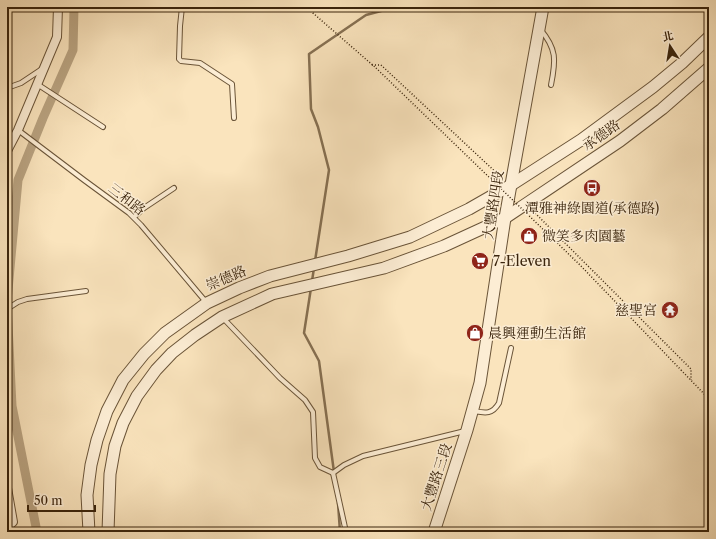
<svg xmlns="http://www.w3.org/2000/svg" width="716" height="539" font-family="'Libre Caslon Text','Noto Serif TC',serif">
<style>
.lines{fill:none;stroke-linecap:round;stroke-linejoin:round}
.stream{stroke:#867052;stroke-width:2.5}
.canal{stroke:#b9a381;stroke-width:9}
.service-casing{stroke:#6a5438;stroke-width:6}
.minor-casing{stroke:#6a5438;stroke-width:10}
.tertiary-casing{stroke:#6a5438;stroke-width:13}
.path{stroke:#3a240c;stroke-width:1.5;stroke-dasharray:1 2;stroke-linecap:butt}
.service{stroke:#fcedd4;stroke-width:4}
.minor{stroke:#fcedd4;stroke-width:8}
.tertiary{stroke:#fcedd4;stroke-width:11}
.path-bridge{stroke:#3a240c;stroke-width:1.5;stroke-dasharray:1 2;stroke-linecap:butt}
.labels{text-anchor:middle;stroke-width:3;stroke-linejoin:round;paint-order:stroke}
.street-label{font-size:14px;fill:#3a240c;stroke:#fcedd4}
.poi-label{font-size:14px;fill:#3a240c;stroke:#fcedd4;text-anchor:start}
</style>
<rect width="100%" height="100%" fill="#fae4bd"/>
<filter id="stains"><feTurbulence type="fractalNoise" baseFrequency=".005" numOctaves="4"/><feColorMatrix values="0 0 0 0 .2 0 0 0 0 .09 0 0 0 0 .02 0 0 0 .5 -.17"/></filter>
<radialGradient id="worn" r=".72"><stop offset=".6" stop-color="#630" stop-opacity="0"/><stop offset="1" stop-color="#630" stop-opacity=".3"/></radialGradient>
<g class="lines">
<g class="stream">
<path d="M 315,261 L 329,170 L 318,127 L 311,109 L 309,54 L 366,15 L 396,7"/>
<path d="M 312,281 L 314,268"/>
<path d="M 311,288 L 304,333 L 319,361 L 334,472"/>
<path d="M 338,503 L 340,532"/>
</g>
<g class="canal">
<path d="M 7,301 L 18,180 L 43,118 L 73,50 L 74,7"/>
<path d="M 7,305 L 12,406 L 37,532"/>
</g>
<defs>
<g id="service">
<path d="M 182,7 L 180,26 L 179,59 L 181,61 L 200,63 L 232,84 L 234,118"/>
<path d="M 540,29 C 557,49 556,60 551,85"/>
<path d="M 37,84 L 103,127"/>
<path d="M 7,88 L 21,83 L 42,69"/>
<path d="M 18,130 L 84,180 L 129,213 L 141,225 L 206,302"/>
<path d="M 134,217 L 144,208 L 174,188"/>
<path d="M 7,309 L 18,302 L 27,299 L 86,291"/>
<path d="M 223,318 L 280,378 L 305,400 L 313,412 L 315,458 L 320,467 L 333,473"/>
<path d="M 473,411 C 485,413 492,415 499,403 L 511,348"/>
<path d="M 333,473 L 344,465 L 363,456 L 465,431"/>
<path d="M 333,473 L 346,532"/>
</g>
<g id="minor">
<path d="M 7,151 L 18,130 L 57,37 L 58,7"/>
<path d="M 7,488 L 13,522 L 7,527"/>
</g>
<g id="tertiary">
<path d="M 89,532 L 87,495 L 91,465 L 97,440 L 107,411 L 123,380 L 144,354 L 165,333 L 207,303 L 239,288 L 270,276 L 348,256 L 410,237 L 469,209 L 511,185 L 581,140 L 653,87 L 682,63 L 709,37"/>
<path d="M 108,532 L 110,474 L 115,446 L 123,423 L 137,396 L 156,370 L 172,353 L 195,335 L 222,317 L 272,294 L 384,268 L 444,246 L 505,218 L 620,141 L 662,109 L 709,68"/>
<path d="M 434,532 L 467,430 L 480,383 L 505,218 L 543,7"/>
</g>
</defs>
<use href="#service" class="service-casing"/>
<use href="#minor" class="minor-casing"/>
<use href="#tertiary" class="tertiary-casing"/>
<g class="path">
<path d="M 306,7 L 376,68"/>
<path d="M 372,65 L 381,65 L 502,178"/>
<path d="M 533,211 L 691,369 L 691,380"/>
<path d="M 681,370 L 709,399"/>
</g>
<use href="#service" class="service"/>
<use href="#minor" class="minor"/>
<use href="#tertiary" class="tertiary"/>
<path class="path-bridge" d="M 376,68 L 580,265 L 681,370"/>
</g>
<defs>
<symbol id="bus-disc" viewBox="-11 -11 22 22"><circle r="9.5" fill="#8f2418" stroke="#fcedd4"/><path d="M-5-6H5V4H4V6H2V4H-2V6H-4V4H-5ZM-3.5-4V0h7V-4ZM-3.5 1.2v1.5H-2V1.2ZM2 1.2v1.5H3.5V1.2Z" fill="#fff"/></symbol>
<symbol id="shop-disc" viewBox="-11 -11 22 22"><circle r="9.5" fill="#8f2418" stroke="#fcedd4"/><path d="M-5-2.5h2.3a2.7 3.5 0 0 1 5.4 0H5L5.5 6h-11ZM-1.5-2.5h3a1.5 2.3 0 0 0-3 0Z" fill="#fff"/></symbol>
<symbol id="supermarket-disc" viewBox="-11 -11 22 22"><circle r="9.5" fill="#8f2418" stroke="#fcedd4"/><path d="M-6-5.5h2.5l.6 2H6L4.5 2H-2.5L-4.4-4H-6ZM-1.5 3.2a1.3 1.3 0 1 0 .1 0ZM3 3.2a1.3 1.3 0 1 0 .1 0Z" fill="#fff"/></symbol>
<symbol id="temple-disc" viewBox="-11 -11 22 22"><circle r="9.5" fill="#8f2418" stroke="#fcedd4"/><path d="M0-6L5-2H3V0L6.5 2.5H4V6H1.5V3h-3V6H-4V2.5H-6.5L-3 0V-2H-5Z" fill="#fff"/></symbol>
</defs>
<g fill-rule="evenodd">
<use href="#bus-disc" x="582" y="178" width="20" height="20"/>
<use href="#shop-disc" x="519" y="226" width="20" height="20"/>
<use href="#supermarket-disc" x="470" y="251" width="20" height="20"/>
<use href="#temple-disc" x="660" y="300" width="20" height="20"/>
<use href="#shop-disc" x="465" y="323" width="20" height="20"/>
</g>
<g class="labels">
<g class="street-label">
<text transform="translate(601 135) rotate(-35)" y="5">承德路</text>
<text transform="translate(127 199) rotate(38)" y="5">三和路</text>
<text transform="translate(493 205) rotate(-81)" y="5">大豐路四段</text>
<text transform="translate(226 278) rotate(-23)" y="5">崇德路</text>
<text transform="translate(436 477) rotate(-72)" y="5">大豐路三段</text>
</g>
<g class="poi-label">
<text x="592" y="213" text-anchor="middle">潭雅神綠園道(承德路)</text>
<text x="542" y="241">微笑多肉園藝</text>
<text x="493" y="266">7-Eleven</text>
<text x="657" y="315" text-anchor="end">慈聖宮</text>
<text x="488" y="338">晨興運動生活館</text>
</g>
</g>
<rect width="716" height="539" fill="none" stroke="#fae4bd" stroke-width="24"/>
<rect x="8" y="8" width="700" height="523" fill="none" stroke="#3a240c" stroke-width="2"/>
<rect x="12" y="12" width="692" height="515" fill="none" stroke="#3a240c"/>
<g transform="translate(670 46) rotate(348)" stroke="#fcedd4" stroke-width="3" paint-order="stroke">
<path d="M0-3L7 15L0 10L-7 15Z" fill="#3a240c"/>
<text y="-6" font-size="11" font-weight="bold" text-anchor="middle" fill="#3a240c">北</text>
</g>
<path d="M28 505v6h67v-6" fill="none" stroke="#3a240c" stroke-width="2"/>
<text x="34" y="505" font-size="12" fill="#3a240c" stroke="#fcedd4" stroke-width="3" paint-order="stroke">50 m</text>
<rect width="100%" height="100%" filter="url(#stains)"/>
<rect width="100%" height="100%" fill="url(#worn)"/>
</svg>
